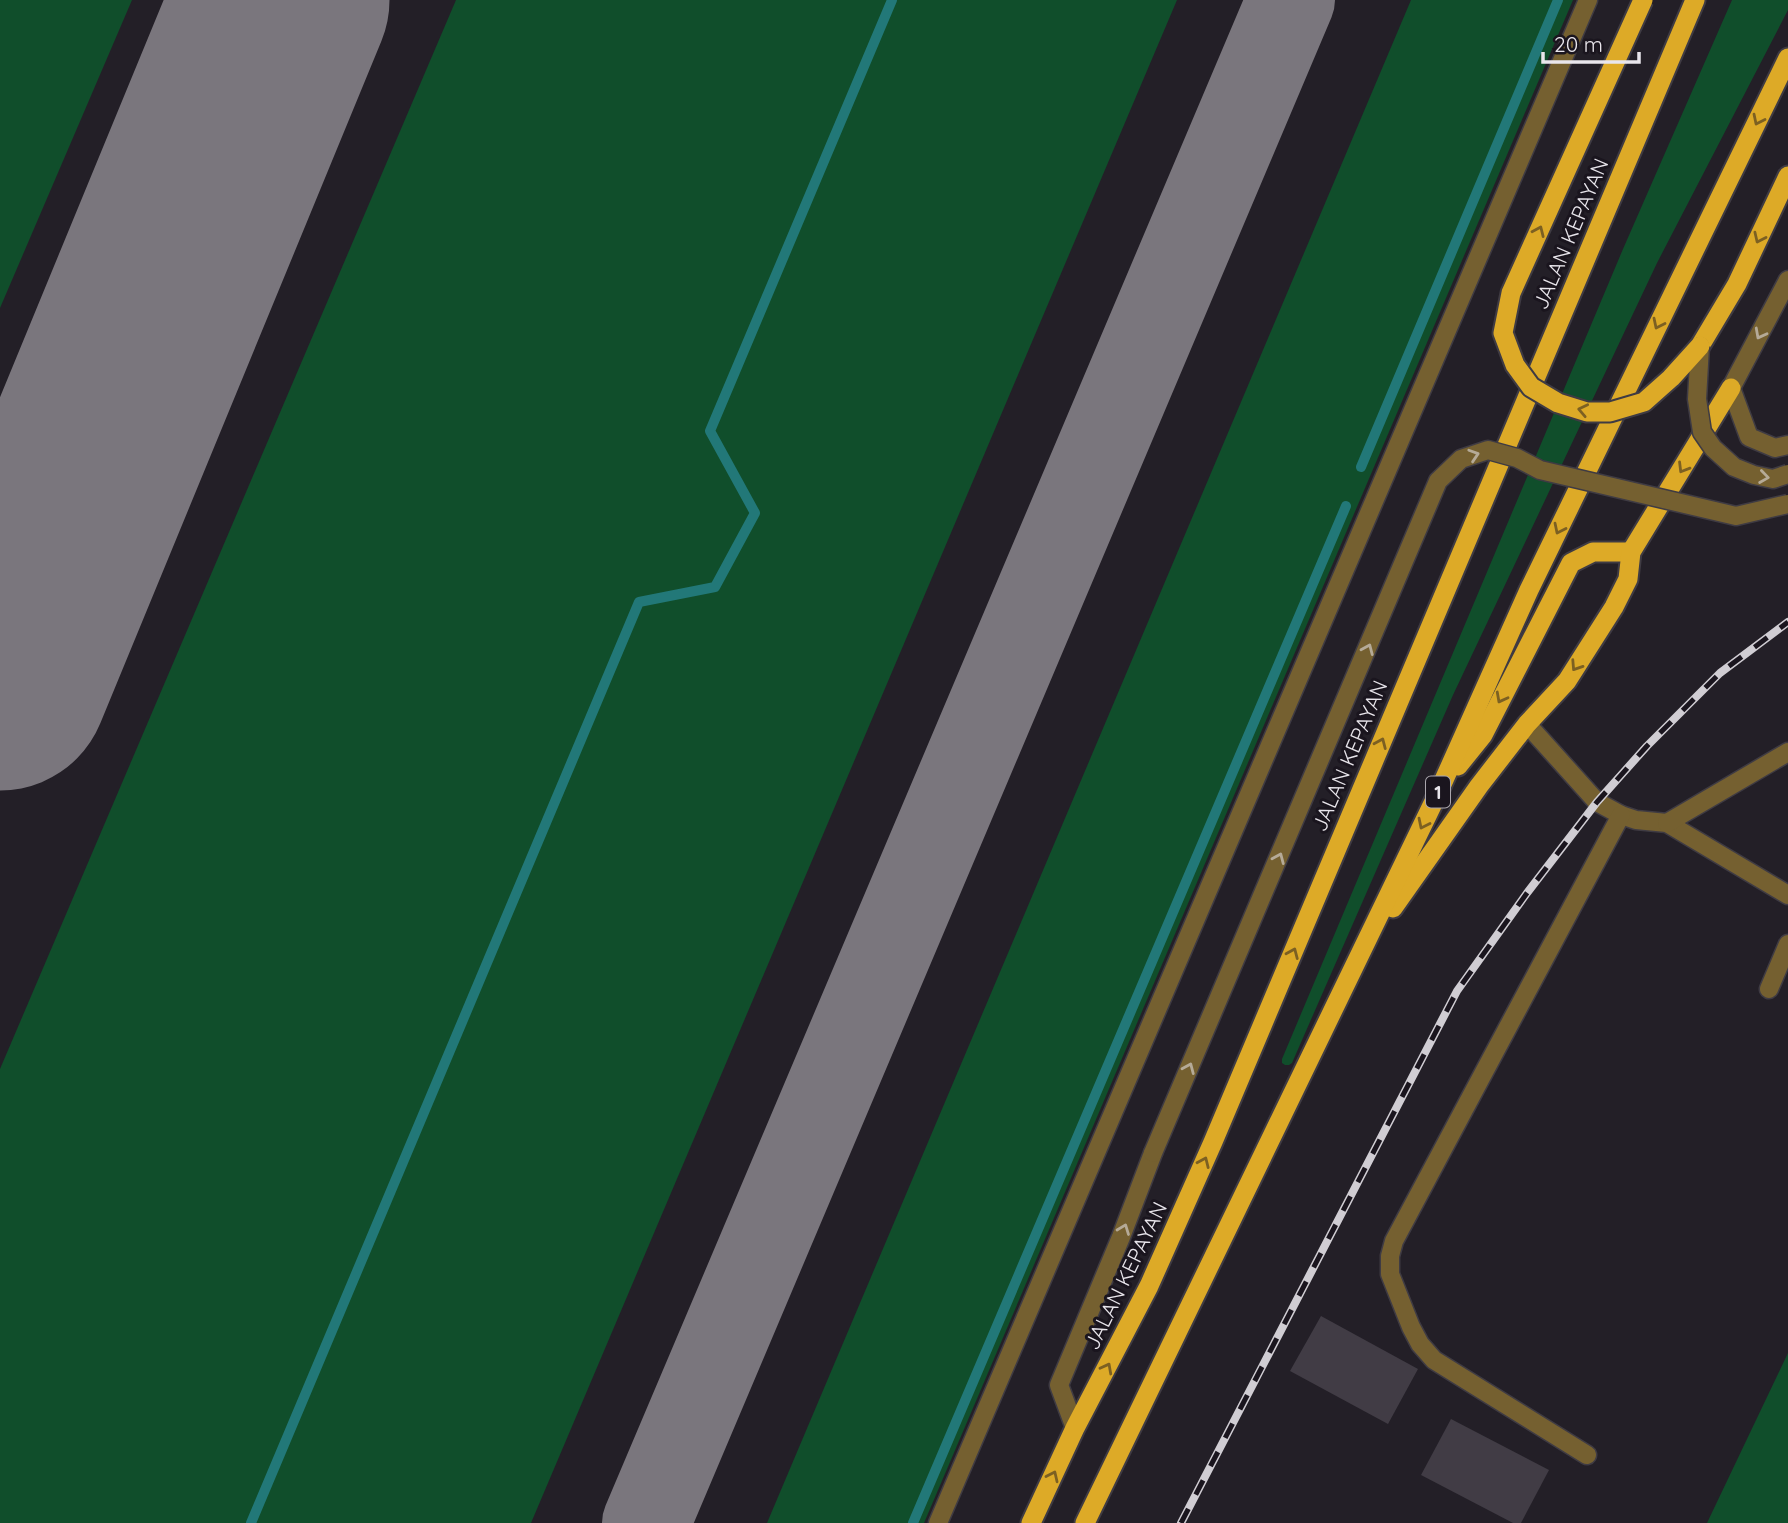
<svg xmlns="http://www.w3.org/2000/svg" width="1788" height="1523" font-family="Quicksand,sans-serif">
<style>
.green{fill:#104e2b}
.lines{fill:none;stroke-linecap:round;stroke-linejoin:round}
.stream{stroke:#227878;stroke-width:10}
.taxiway{stroke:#7a767d;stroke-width:88}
.runway{stroke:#7a767d;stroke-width:217}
.building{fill:#413c45}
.service-casing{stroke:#3f3b43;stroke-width:21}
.minor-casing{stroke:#3f3b43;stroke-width:21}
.trunk-casing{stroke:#3f3b43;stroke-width:23}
.service{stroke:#756030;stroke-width:18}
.minor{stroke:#756030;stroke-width:18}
.trunk{stroke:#ddaa27;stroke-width:19}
.rail-casing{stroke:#d0cdd3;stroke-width:8}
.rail{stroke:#1a151e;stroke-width:5;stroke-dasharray:16;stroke-linecap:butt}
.minor-bridge-casing{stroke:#3f3b43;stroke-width:21;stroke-linecap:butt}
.trunk-bridge-casing{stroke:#3f3b43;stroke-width:23;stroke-linecap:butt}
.minor-bridge{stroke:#756030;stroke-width:18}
.trunk-bridge{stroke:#ddaa27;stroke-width:19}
.oneway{stroke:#7c6022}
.oneway2{stroke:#b5aa97}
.labels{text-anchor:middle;stroke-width:6;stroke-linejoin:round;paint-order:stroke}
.shield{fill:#1a151e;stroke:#aba7ae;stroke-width:2}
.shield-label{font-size:19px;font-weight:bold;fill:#e9e6ec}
.street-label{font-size:21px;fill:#e9e6ec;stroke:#1a151e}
</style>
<rect width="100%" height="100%" fill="#231f27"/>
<g class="green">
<path d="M 0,0 L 132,0 L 0,308 Z"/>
<path d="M 456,0 L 1177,0 L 531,1523 L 0,1523 L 0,1069 Z"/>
<path d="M 1411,0 L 1573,0 L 924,1523 L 767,1523 Z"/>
<path d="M 1732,0 L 1788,0 L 1788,10 L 1657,263 L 1453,695 L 1292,1063 L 1289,1065 L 1285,1065 L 1282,1063 L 1282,1059 L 1623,249 Z"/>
<path d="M 1788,1353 L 1788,1523 L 1707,1523 Z"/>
</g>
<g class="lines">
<g class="stream">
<path d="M 1361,467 L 1558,0"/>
<path d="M 251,1523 L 639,602 L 715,587 L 755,513 L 710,431 L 892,0"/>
<path d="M 913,1523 L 1346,506"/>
</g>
<path class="taxiway" d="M 646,1523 L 1291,0"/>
<path class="runway" d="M 0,682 L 281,0"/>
</g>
<g class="building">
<path d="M 1321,1316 L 1418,1369 L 1388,1424 L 1290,1371 Z"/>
<path d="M 1451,1419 L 1549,1470 L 1521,1523 L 1513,1523 L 1421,1475 Z"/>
</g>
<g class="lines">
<defs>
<g id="service">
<path d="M 1527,724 L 1597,802 L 1621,815 L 1636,820 L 1667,823 L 1788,895"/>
<path d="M 1667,823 L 1788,752"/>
<path d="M 1769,989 L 1788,944"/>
<path d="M 1587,1455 L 1434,1360 L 1420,1344 L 1411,1327 L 1390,1274 L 1390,1256 L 1394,1241 L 1621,815"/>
<path d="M 938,1523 L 1588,0"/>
</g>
<g id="minor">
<path d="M 1788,280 L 1731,388 L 1749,437 L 1775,448 L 1788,445"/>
<path d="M 1075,1428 L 1059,1385 L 1121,1237 L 1153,1153"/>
</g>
<g id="trunk">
<path d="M 1700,346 L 1737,284 L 1788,176"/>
<path d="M 1458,766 L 1483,735 L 1571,563 L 1593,552 L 1631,552"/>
<path d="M 1393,908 L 1479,786 L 1527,724 L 1567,681 L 1614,607 L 1628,579 L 1631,552 L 1731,388"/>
<path d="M 1031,1523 L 1075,1428 L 1149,1286 L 1213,1142 L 1695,0"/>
<path d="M 1085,1523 L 1439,791 L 1529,590 L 1788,58"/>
</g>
</defs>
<use href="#service" class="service-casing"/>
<use href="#minor" class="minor-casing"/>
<use href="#trunk" class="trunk-casing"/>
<use href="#service" class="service"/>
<use href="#minor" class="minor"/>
<use href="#trunk" class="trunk"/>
<defs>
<path id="rail" d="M 1181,1523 L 1457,991 L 1527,893 L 1597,802 L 1647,746 L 1720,673 L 1788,622"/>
</defs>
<use href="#rail" class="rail-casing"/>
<use href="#rail" class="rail"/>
<defs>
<g id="minor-bridge">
<path d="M 1700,346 L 1697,399 L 1702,432 L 1713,448 L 1734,467 L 1754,475 L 1773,479 L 1788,474"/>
<path d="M 1153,1153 L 1438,481 L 1461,459 L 1488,450 L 1517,458 L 1540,470 L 1736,516 L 1788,504"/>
</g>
<path id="trunk-bridge" d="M 1643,0 L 1511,293 L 1503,333 L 1515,365 L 1531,387 L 1558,403 L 1587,412 L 1610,412 L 1644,402 L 1671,378 L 1700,346"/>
</defs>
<use href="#minor-bridge" class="minor-bridge-casing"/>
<use href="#trunk-bridge" class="trunk-bridge-casing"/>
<use href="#minor-bridge" class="minor-bridge"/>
<use href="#trunk-bridge" class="trunk-bridge"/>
</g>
<defs><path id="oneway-chevron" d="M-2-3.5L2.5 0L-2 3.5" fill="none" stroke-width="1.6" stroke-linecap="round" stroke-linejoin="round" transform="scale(1.75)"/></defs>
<g class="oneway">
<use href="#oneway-chevron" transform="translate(1758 120) rotate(116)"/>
<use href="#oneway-chevron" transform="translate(1539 231) rotate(-66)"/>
<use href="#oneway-chevron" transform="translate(1759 238) rotate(115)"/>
<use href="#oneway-chevron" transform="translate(1658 324) rotate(116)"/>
<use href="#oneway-chevron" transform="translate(1583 410) rotate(-168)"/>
<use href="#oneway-chevron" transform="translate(1683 468) rotate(121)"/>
<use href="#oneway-chevron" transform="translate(1559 529) rotate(116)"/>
<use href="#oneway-chevron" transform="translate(1576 666) rotate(123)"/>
<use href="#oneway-chevron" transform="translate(1501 698) rotate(118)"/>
<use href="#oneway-chevron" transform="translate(1381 743) rotate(-67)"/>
<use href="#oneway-chevron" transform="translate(1423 824) rotate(116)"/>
<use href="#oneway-chevron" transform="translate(1293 953) rotate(-67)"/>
<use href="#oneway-chevron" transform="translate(1204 1162) rotate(-66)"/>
<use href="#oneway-chevron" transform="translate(1107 1368) rotate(-62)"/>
<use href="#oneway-chevron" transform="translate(1053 1476) rotate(-65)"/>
</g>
<g class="oneway2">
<use href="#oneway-chevron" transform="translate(1760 334) rotate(118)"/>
<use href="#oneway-chevron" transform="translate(1474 455) rotate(-18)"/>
<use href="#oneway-chevron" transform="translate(1764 477) rotate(8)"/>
<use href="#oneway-chevron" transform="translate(1368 649) rotate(-67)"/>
<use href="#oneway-chevron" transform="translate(1279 858) rotate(-67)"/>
<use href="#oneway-chevron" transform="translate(1189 1068) rotate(-67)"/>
<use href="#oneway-chevron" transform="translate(1124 1229) rotate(-69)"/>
</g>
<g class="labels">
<rect class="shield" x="1426" y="776.5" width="24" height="31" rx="5"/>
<g class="shield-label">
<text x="1438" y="799">1</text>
</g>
<g class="street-label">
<text transform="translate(1571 234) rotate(-67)" y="7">JALAN KEPAYAN</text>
<text transform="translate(1350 756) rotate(-67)" y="7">JALAN KEPAYAN</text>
<text transform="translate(1126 1276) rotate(-64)" y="7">JALAN KEPAYAN</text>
</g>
</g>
<path d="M1543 52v10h96v-10" fill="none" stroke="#e9e6ec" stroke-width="3.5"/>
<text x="1554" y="52" font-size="21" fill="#e9e6ec" stroke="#1a151e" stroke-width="5" paint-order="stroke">20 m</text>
</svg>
